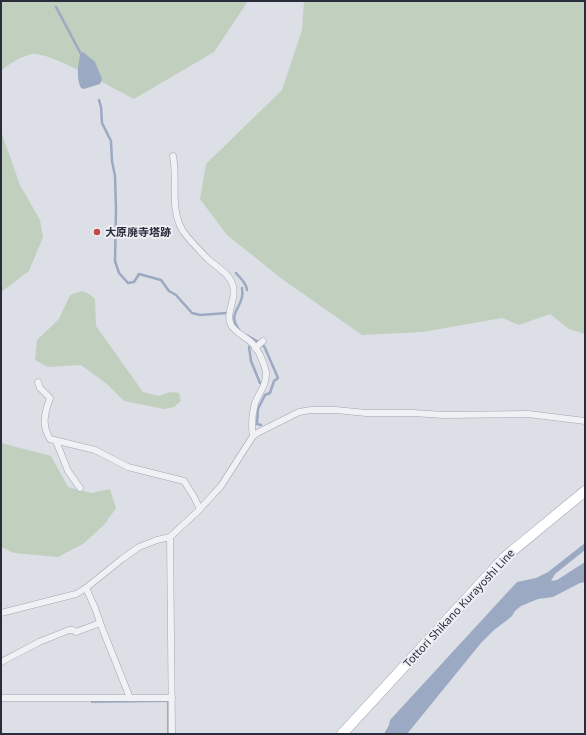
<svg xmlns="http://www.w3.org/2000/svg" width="586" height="735" font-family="'Noto Sans','Noto Sans JP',sans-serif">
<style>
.green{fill:#c1cfbf}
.water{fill:#9ba9c3}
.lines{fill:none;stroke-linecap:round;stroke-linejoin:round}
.stream{stroke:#9ba9c3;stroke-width:2.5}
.street-casing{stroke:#a3a6af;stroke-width:7}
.primary-casing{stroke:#9ea2b0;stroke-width:11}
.street{stroke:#f0f1f5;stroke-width:6}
.primary{stroke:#fff;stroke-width:10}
.poi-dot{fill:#c34a4b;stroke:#eceef4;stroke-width:1.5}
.labels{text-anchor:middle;stroke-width:4;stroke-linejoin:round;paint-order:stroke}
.poi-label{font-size:11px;font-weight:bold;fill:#282c3b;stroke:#eceef4;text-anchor:start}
.street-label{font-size:11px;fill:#282c3b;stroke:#eceef4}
</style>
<rect width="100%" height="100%" fill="#dddfe6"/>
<g class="green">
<path d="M 1,1 L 248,1 L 214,52 L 134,99 C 115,89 50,52 33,54 C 21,56 10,63 1,71 Z"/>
<path d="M 304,1 L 585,1 L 585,334 L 569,329 L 550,314 L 519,325 L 502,318 L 423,332 L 362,335 L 282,279 L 227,235 L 200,199 L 206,164 L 282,90 L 302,30 Z"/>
<path d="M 1,131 L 20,185 L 40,220 L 43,237 L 29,271 L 1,292 Z"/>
<path d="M 82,291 L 89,294 L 95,299 L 96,326 L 143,392 L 159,396 L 170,392 L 179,393 L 181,401 L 174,407 L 164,409 L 124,401 L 107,384 L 81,365 L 48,367 L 35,360 L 37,340 L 59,319 L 70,295 Z"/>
<path d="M 1,443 L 51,456 L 68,487 L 91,493 L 110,489 L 116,508 L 104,525 L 83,544 L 58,557 L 14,553 L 1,547 Z"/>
</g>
<g class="water">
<path d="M 83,52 L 95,62 L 102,79 L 100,84 L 84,89 L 81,88 C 76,78 78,66 80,56 L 80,53 Z"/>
<path d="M 585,543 L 585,550 L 555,574 L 551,581 L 557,580 L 585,562 L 585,575 L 584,576 L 585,578 L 585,582 L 580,583 L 553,597 L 538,599 L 521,606 L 515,611 L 512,616 L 506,621 L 494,630 L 481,643 L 407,734 L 384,734 L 389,725 L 390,720 L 517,582 L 536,578 L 548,572 Z"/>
<path d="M 91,701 L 168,701 L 168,734 L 167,734 L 167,702 L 91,703 Z"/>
</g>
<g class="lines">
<g class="stream">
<path d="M 56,7 L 81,54"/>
<path d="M 99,100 L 101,107 L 102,123 L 111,141 L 112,161 L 115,176 L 116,210 L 115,261 L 119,273 L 128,283 L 134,282 L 139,274 L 161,280 L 169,291 L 176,295 L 192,313 L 200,315 L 227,313"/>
<path d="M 236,273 C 241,279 246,282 247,290"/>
<path d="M 239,330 C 228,314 239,311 242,297 C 243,294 242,290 242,288"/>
<path d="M 246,335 L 259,342"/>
<path d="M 249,347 L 251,361 L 260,383"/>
<path d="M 261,425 L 257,424 L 258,409 L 265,395 L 270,393 L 274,381 L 278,378 L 265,348 L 263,345"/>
</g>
<defs>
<g id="street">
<path d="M 173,156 C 178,180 169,209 183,231 C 189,240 201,252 209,260 C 218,268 230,274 233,286 C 237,299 225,313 231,325 C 236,333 244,336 251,342 C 258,349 264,362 266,372 C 267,384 259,393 255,403 C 252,415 251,425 253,436"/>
<path d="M 255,348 L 263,341"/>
<path d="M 38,382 L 40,388 L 50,398 C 45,412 41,425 50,439 L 95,450 L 128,467 L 184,481 L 194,497 L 200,509"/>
<path d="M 56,441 L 68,471 L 80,488"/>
<path d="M 170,537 L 172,734"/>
<path d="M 86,588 L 95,608 L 102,628 L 130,698"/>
<path d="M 1,613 L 76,594 L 86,588 L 122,559 L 139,547 L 157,540 L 170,537 L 198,511 L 221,486 L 253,436 L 259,432 L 299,412 L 311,410 L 336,410 L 366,413 L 413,413 L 444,415 L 528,414 L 585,421"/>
<path d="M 1,662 L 39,642 L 69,630 L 73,630 L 76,632 L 100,623"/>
<path d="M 1,698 L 172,698"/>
</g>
<path id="primary" d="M 342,734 L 505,557 L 585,491"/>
</defs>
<use href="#street" class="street-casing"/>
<use href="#primary" class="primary-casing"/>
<use href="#street" class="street"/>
<use href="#primary" class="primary"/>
</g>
<circle class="poi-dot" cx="97" cy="232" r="4"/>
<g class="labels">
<g class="poi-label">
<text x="105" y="236">大原廃寺塔跡</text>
</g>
<g class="street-label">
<text transform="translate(459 608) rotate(-47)" y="4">Tottori Shikano Kurayoshi Line</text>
</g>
</g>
<rect width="586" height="735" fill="none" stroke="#282c3b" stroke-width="4"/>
</svg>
